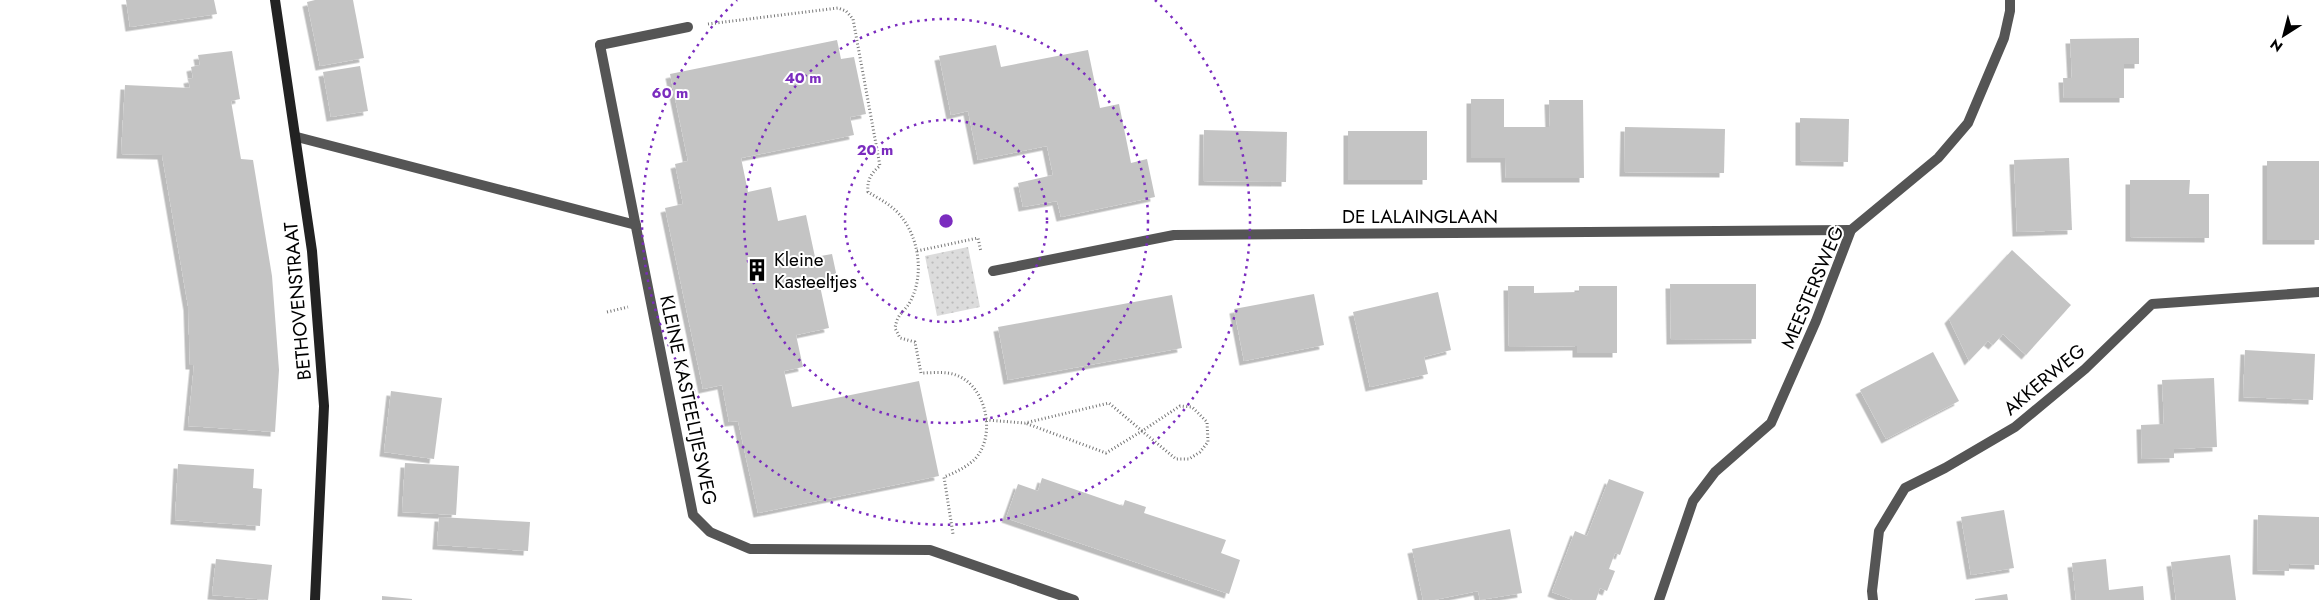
<svg xmlns="http://www.w3.org/2000/svg" width="2319" height="600" font-family="Jost,sans-serif">
<style>
.grass{fill:url(#grass-dots)}
.building{fill:#c4c4c4;filter:url(#shadow)}
.lines{fill:none;stroke-linecap:round;stroke-linejoin:round}
.path{stroke:#777;stroke-width:3;stroke-dasharray:1 2.5;stroke-linecap:butt}
.service{stroke:#555;stroke-width:10}
.minor{stroke:#555;stroke-width:10}
.secondary{stroke:#222;stroke-width:10}
.ring{fill:none;stroke:#7b2cbf;stroke-width:2.5;stroke-dasharray:2.5 5}
.labels{text-anchor:middle;stroke-width:4;stroke-linejoin:round;paint-order:stroke}
.street-label{font-size:19px;fill:#000;stroke:#fff}
.poi-label{font-size:19px;fill:#000;stroke:#fff;text-anchor:start}
.centre{fill:#7b2cbf;stroke:#fff;stroke-width:2.5}
.ring-label{font-size:15px;text-anchor:middle;font-weight:bold;fill:#7b2cbf;stroke:#fff;stroke-width:4;stroke-linejoin:round;paint-order:stroke}
</style>
<defs>
<pattern id="grass-dots" width="8" height="8" patternUnits="userSpaceOnUse" patternTransform="scale(1.25)"><rect width="8" height="8" fill="#dcdcdc"/><path d="M2 2h.1M6 6h.1" fill="none" stroke="#bbb" stroke-width="1.8" stroke-linecap="round"/></pattern>
<filter id="shadow"><feDropShadow dx="-4.5" dy="4.5" stdDeviation="0" flood-color="#0004"/></filter>
</defs>
<rect width="100%" height="100%" fill="#fff"/>
<path class="grass" d="M 968,247 L 980,307 L 937,316 L 925,256 Z"/>
<g class="building">
<path d="M 126,0 L 214,0 L 217,14 L 130,27 Z"/>
<path d="M 315,0 L 353,0 L 364,58 L 320,66 L 307,2 Z"/>
<path d="M 2139,38 L 2139,64 L 2124,64 L 2124,98 L 2064,98 L 2063,78 L 2072,78 L 2070,39 Z"/>
<path d="M 837,40 L 841,59 L 854,57 L 866,114 L 850,117 L 854,135 L 741,158 L 748,192 L 771,187 L 778,221 L 806,215 L 815,257 L 832,254 L 838,282 L 820,286 L 829,328 L 796,335 L 803,367 L 784,371 L 792,407 L 919,381 L 939,476 L 758,513 L 738,421 L 729,422 L 722,385 L 703,389 L 665,208 L 683,204 L 675,164 L 688,161 L 670,74 Z"/>
<path d="M 996,45 L 1001,67 L 1088,50 L 1100,108 L 1119,104 L 1131,163 L 1147,159 L 1155,197 L 1061,217 L 1057,201 L 1023,207 L 1018,183 L 1053,175 L 1047,146 L 978,160 L 968,111 L 951,115 L 939,56 Z"/>
<path d="M 232,51 L 240,99 L 231,101 L 241,159 L 253,160 L 272,276 L 279,370 L 275,432 L 188,426 L 194,365 L 190,365 L 188,306 L 162,155 L 121,154 L 125,85 L 190,88 L 188,79 L 193,78 L 191,67 L 200,65 L 198,55 Z"/>
<path d="M 360,66 L 368,111 L 331,117 L 323,72 Z"/>
<path d="M 1471,99 L 1504,99 L 1504,127 L 1550,127 L 1549,100 L 1583,100 L 1584,178 L 1506,178 L 1505,158 L 1471,158 Z"/>
<path d="M 1800,118 L 1849,119 L 1848,162 L 1800,161 Z"/>
<path d="M 1625,127 L 1725,129 L 1724,173 L 1624,172 Z"/>
<path d="M 1204,130 L 1287,132 L 1286,182 L 1203,181 Z"/>
<rect x="1348" y="131" width="79" height="49"/>
<path d="M 2069,158 L 2072,230 L 2017,232 L 2014,160 Z"/>
<rect x="2267" y="161" width="52" height="79"/>
<path d="M 2130,180 L 2190,180 L 2189,194 L 2209,194 L 2209,238 L 2130,237 Z"/>
<path d="M 2012,250 L 2071,305 L 2026,355 L 2003,334 L 1993,345 L 1988,341 L 1969,361 L 1949,319 Z"/>
<path d="M 1670,284 L 1756,284 L 1756,339 L 1671,340 Z"/>
<path d="M 1508,286 L 1534,286 L 1534,293 L 1579,292 L 1579,286 L 1617,286 L 1617,353 L 1577,353 L 1577,346 L 1509,347 Z"/>
<path d="M 1438,292 L 1451,350 L 1424,357 L 1428,374 L 1370,387 L 1353,312 Z"/>
<path d="M 1314,294 L 1324,345 L 1244,361 L 1234,309 Z"/>
<path d="M 1172,295 L 1182,348 L 1008,380 L 998,327 Z"/>
<path d="M 2245,350 L 2315,354 L 2313,400 L 2243,397 Z"/>
<path d="M 1933,352 L 1959,401 L 1886,439 L 1860,390 Z"/>
<path d="M 2214,378 L 2217,447 L 2174,449 L 2174,458 L 2142,459 L 2141,425 L 2164,424 L 2162,380 Z"/>
<path d="M 391,391 L 442,398 L 434,459 L 384,452 Z"/>
<path d="M 405,463 L 459,466 L 456,515 L 402,512 Z"/>
<path d="M 178,464 L 254,469 L 253,488 L 262,489 L 260,526 L 175,520 Z"/>
<path d="M 1042,478 L 1123,506 L 1125,500 L 1146,507 L 1144,513 L 1226,540 L 1221,553 L 1240,560 L 1229,594 L 1006,518 L 1018,484 L 1038,491 Z"/>
<path d="M 1609,479 L 1644,492 L 1620,555 L 1615,553 L 1609,569 L 1615,571 L 1607,591 L 1600,588 L 1596,600 L 1573,600 L 1552,592 L 1575,531 L 1587,536 Z"/>
<path d="M 2004,510 L 2014,568 L 1971,575 L 1961,517 Z"/>
<path d="M 2258,515 L 2319,517 L 2319,565 L 2289,564 L 2289,571 L 2257,570 Z"/>
<path d="M 439,517 L 530,522 L 528,551 L 437,545 Z"/>
<path d="M 1510,529 L 1522,593 L 1480,600 L 1478,591 L 1434,600 L 1423,600 L 1412,549 Z"/>
<path d="M 2230,555 L 2236,600 L 2176,600 L 2171,562 Z"/>
<path d="M 216,559 L 272,565 L 268,600 L 212,595 Z"/>
<path d="M 2106,559 L 2109,590 L 2143,586 L 2144,600 L 2076,600 L 2072,563 Z"/>
<path d="M 2007,594 L 2008,600 L 1975,600 L 1975,599 Z"/>
<path d="M 382,596 L 412,599 L 412,600 L 382,600 Z"/>
</g>
<g class="lines">
<g class="path">
<path d="M 708,24 L 838,8 L 846,11 L 853,19 L 880,166 C 871,173 867,180 868,192 C 876,197 886,202 894,209 C 918,230 926,273 910,302 C 903,314 898,312 895,328 L 900,338 L 915,342 L 921,373 C 932,373 945,371 956,375 C 987,386 997,437 974,460 C 965,468 954,473 944,477 L 953,534"/>
<path d="M 917,251 L 978,238 L 981,252"/>
<path d="M 607,312 L 628,307"/>
<path d="M 986,420 L 1025,423 L 1109,403 L 1142,431 L 1180,406 L 1192,407 L 1207,422 L 1208,442 L 1200,452 L 1189,459 L 1176,459 L 1142,431 L 1106,453 L 1025,423"/>
</g>
<path class="service" d="M 600,45 L 688,27"/>
<g class="minor">
<path d="M 600,45 L 693,515 L 710,532 L 750,549 L 930,550 L 1074,600"/>
<path d="M 297,137 L 636,225"/>
<path d="M 993,271 L 1174,235 L 1851,230"/>
<path d="M 1659,600 L 1693,501 L 1715,472 L 1771,423 L 1816,321 L 1851,230 L 1938,158 L 1968,123 L 2004,38 L 2010,11 L 2010,0"/>
<path d="M 1873,600 L 1872,591 L 1879,531 L 1905,488 L 1945,468 L 2015,427 L 2085,369 L 2152,304 L 2319,292"/>
</g>
<path class="secondary" d="M 275,0 L 312,251 L 324,406 L 315,600"/>
</g>
<g class="ring">
<circle cx="946" cy="221" r="101"/>
<circle cx="946" cy="221" r="202"/>
<path d="M1155 0A304 304 0 1 1 737 0"/>
</g>
<defs>
<symbol id="building-bare" viewBox="-9 -9 18 18"><path d="M-4-6H4V6H1V3H-1V6H-4ZM-2.5-4.3h1.7v1.8h-1.7ZM.8-4.3h1.7v1.8H.8ZM-2.5-1h1.7V.8h-1.7ZM.8-1h1.7V.8H.8Z" fill="#000" stroke="#fff" stroke-width="2.5" paint-order="stroke"/></symbol>
</defs>
<g fill-rule="evenodd">
<use href="#building-bare" x="741" y="254" width="32" height="32"/>
</g>
<g class="labels">
<g class="street-label">
<text x="1420" y="223">DE LALAINGLAAN</text>
<text transform="translate(1812 287) rotate(-67)" y="7">MEESTERSWEG</text>
<text transform="translate(297 301) rotate(-95)" y="7">BETHOVENSTRAAT</text>
<text transform="translate(2044 379) rotate(-40)" y="7">AKKERWEG</text>
<text transform="translate(689 400) rotate(78)" y="7">KLEINE KASTEELTJESWEG</text>
</g>
<g class="poi-label">
<text x="774" y="266">Kleine<tspan x="774" dy="22">Kasteeltjes</tspan></text>
</g>
</g>
<circle cx="946" cy="221" r="8" class="centre"/>
<g class="ring-label">
<text x="803" y="83">40 m</text>
<text x="670" y="98">60 m</text>
<text x="875" y="155">20 m</text>
</g>
<g transform="translate(2284 35) rotate(216)" stroke="#ffffff" stroke-width="4" paint-order="stroke">
<path d="M0-4L9 19L0 12L-9 19Z" fill="#000000"/>
<text y="-8" font-size="14" font-weight="bold" text-anchor="middle" fill="#000000">N</text>
</g>
</svg>
